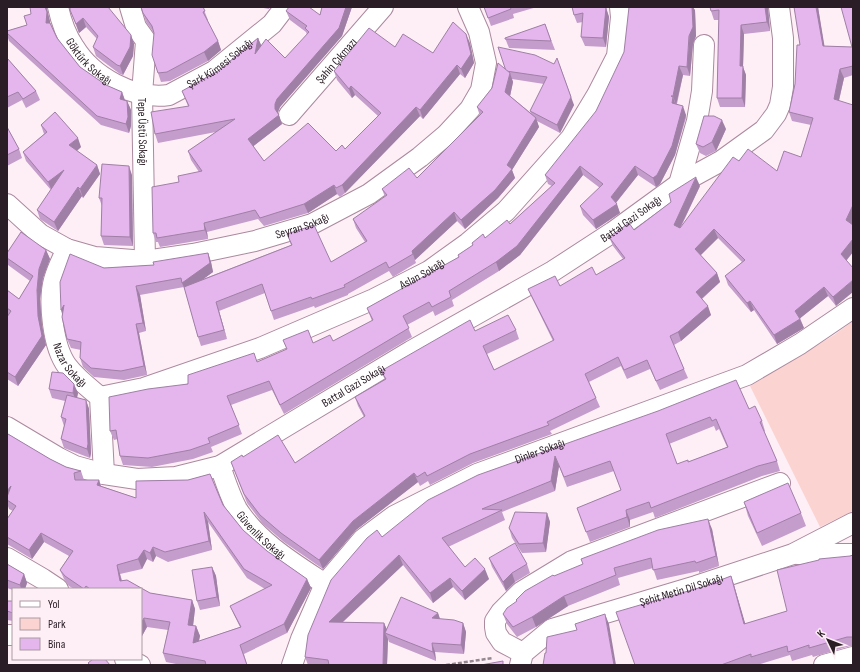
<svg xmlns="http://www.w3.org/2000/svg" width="860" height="672" font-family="'Sofia Sans Condensed',sans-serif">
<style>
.green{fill:#fbd4d2}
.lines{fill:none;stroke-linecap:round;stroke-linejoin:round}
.minor-casing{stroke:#ab899e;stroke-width:22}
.path{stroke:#95878f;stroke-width:2.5;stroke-dasharray:4 2;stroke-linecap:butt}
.minor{stroke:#fff;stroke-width:20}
.wall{fill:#c59dcc;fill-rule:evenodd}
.shaded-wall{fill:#a07fa6}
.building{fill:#e5b6ed;stroke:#a07fa6;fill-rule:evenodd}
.labels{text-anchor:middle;stroke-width:3;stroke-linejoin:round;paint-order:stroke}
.street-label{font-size:12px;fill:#2a1d25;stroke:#feeff7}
</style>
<rect width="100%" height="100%" fill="#feeff7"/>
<path class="green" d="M 853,321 L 853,511 L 820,527 L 750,386 L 834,335 Z"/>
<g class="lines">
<defs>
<g id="minor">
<path id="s1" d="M 58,7 C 61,21 66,35 74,47 C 92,77 134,100 169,95 L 214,71 L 272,24 L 285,7"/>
<path id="s2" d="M 130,7 L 136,27 L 146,41 L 142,94 L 145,261"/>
<path id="s3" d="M 289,115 L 383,7"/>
<path d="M 679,184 L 697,121 L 702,91 L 704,45"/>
<path id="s4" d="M 7,204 L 40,234 L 67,249 L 95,257 L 145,261 L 193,254 L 255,241 L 312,224 L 369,194 L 420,157 L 446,135 L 470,109 L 481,90 L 486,63 L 479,32 L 468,7"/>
<path id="s5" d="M 67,249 C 62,259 57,269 54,280 C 48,302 53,347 67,366 C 76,378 88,387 100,397 L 104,474"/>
<path id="s6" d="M 100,397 L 144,388 L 260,348 L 374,299 L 429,271 L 468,243 L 506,211 L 571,138 L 597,95 L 617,56 L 621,17 L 620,7"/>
<path id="s7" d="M 7,427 L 59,458 L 75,466 L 104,474 L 137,479 L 176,477 L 220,466 L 411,351 L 553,271 L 613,232 L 679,184 L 721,161 L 764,130 L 776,114 L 780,105 L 783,87 L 783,38 L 779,7"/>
<path id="s8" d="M 220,466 C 225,480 230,496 237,509 C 258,542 293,563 325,584"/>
<path d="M 797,554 L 853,554"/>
<path d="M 7,558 L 43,579 L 58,589"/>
<path d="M 7,635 L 13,635"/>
<path d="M 523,653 L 502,642 L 496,633 L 495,627 L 495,621 L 501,612 L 521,592 L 572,561 L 780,483"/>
<path d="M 125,659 L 140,665"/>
<path id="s9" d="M 292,665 L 301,639 L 325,584 L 363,539 L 394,516 L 477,474 L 747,375 L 800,344 L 853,308"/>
<path id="s10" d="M 520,665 L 523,653 L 552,629 L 696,586 L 793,554 L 853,523"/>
<path d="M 824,665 L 853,657"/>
</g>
</defs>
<use href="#minor" class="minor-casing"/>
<path class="path" d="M 446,665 L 493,658"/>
<use href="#minor" class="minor"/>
</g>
<g class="wall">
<path d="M 141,7 L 204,10 L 208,20 L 207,20 L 218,41 L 221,50 L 208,61 L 170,81 L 161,82 L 158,73 L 154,33 L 146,22 Z"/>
<path d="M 258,7 L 270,7 L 269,9 Z"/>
<path d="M 322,7 L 352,7 L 342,36 L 280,107 L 278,112 L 278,114 L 282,124 L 253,146 L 264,161 L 336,151 L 345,149 L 378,116 L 355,95 L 352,98 L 337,80 L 334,71 L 395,47 L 433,53 L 470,43 L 474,63 L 465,78 L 460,74 L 423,119 L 420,116 L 345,193 L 340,197 L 337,194 L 308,213 L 264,226 L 258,219 L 207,232 L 208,239 L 160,247 L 158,242 L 156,242 L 153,233 L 179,182 L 199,172 L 191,160 L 188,151 L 216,132 L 158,143 L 155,134 L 188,106 L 182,91 L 218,71 L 258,38 L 261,46 L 285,58 L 307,35 L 306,32 L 290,20 L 286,11 L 320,15 Z"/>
<path d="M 484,7 L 537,7 L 513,14 L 514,18 L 491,26 Z"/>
<path d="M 572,7 L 606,7 L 609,17 L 606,47 L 585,46 L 581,37 L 583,22 L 577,23 L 574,15 Z"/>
<path d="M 710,7 L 768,7 L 770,31 L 744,34 L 743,67 L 746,75 L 745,107 L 720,107 L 717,98 L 719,20 L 714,20 L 711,11 Z"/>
<path d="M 818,7 L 824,46 L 852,47 L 853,7 L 853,75 L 844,78 L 839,101 L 852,224 L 853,225 L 853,252 L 847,260 L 836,306 L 828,296 L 800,318 L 804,328 L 777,344 L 754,310 L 751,312 L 728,285 L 725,276 L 742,262 L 718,238 L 700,255 L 717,273 L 720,282 L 702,299 L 711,315 L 681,341 L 674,345 L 684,369 L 688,378 L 660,390 L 650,369 L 627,379 L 621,366 L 589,382 L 596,398 L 600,407 L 550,431 L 552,434 L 473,463 L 430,485 L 428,481 L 420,486 L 418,482 L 356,530 L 323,569 L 284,542 L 263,524 L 247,503 L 231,462 L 243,457 L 295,463 L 364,417 L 358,406 L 355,397 L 385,380 L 381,371 L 475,331 L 516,330 L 519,339 L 487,354 L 494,370 L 553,341 L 532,298 L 528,289 L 560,286 L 596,275 L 623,259 L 613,246 L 609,237 L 634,230 L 700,186 L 681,227 L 739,161 L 777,171 L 801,157 L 811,125 L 792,121 L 789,112 L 795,84 L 800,45 Z"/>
<path d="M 47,9 L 50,23 L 57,38 L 80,67 L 106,85 L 122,92 L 125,100 L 127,101 L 131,110 L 131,126 L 129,133 L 101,125 L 9,41 L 7,35 L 7,31 L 27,25 L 31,14 Z"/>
<path d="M 70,10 L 131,35 L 134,44 L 133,56 L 123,75 L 120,74 L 96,56 L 93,47 L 97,39 L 86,27 L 79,33 Z"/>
<path d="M 695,10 L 696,36 L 693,44 L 690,76 L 683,75 L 677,104 L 686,115 L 686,118 L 675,155 L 660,184 L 656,187 L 638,175 L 616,203 L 620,213 L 596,229 L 583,215 L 580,206 L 600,188 L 583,175 L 520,255 L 499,271 L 452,300 L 454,306 L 435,316 L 433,311 L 407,325 L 412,337 L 284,414 L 272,390 L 231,405 L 242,434 L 211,447 L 213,452 L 193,459 L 152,467 L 123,465 L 120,456 L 118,439 L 114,440 L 110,431 L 188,384 L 257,362 L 287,349 L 283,340 L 313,343 L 333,341 L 372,321 L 367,308 L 459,257 L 458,255 L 473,245 L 472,243 L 485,238 L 510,224 L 552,186 L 548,184 L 545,175 Z"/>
<path d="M 545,24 L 555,50 L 509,48 L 505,38 Z"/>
<path d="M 535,55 L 574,105 L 560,133 L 537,121 L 539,127 L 512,170 L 515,178 L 498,198 L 465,229 L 457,221 L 415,260 L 416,263 L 393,277 L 389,271 L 348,294 L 348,295 L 315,308 L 314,306 L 274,320 L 265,293 L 219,311 L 227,339 L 201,346 L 198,337 L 184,287 L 140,295 L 146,331 L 139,333 L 147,375 L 124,380 L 94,377 L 83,367 L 80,358 L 81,350 L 71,348 L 67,339 L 104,268 L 154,265 L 208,253 L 211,262 L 213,272 L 203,279 L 291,245 L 287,234 L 331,262 L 365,242 L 356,228 L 353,219 L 385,197 L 382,189 L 417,178 L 480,116 L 477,107 L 506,70 ZM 512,79 L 544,84 L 530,111 L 531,113 L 510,96 L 513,82 Z"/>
<path d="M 7,58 L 36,91 L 40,100 L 26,108 L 22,100 L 7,108 Z"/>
<path d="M 41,125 L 81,147 L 77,151 L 97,165 L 100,174 L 83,198 L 82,196 L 58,231 L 40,219 L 37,210 L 51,190 L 26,161 L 23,152 L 44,134 Z"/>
<path d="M 7,127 L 19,149 L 22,158 L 7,166 Z"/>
<path d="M 726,129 L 716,151 L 706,156 L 700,153 L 696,144 Z"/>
<path d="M 132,175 L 133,246 L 104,245 L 101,236 L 102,206 L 99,198 Z"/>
<path d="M 46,250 L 50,259 L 43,278 L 40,299 L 42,325 L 46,345 L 18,386 L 7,379 L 7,317 L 8,315 L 7,314 L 7,290 L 19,299 L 30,281 L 8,265 L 7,263 L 7,253 Z"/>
<path d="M 49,389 L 78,393 L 77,398 L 86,400 L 89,409 L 91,453 L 90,458 L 64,448 L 61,439 L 64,426 L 61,417 L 65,401 L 52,398 Z"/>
<path d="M 749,409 L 762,421 L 765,431 L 764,432 L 777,461 L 780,471 L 762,476 L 655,518 L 653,512 L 630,520 L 630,527 L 590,542 L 577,508 L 621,490 L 614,471 L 567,487 L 559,466 L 555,491 L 502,512 L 505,520 L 448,547 L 465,567 L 489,579 L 465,600 L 453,587 L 433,603 L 403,565 L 343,622 L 384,623 L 387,630 L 438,613 L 440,619 L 463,623 L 466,632 L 464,654 L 435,652 L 436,661 L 389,642 L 388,639 L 387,665 L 308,665 L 305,657 L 382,537 L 658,411 ZM 714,426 L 716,431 L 719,429 L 727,447 L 688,462 L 677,464 L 669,444 Z"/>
<path d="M 8,434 L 50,459 L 66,467 L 81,471 L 84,480 L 99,480 L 101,486 L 136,498 L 136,481 L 188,480 L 210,474 L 223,505 L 243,530 L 267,551 L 307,579 L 311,588 L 287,633 L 244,654 L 247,665 L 181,665 L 166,662 L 163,653 L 168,630 L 147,627 L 142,636 L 141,636 L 141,589 L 74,589 L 69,586 L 64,579 L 60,570 L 69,556 L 44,542 L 32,559 L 7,544 L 7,519 L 13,511 L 9,509 L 7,503 L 7,504 L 7,435 ZM 208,522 L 247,578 L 265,589 L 230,606 L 234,615 L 240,627 L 199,641 L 200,636 L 196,626 L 193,626 L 195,609 L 192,600 L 150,593 L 127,580 L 122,580 L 120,574 L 142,569 L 147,559 L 153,562 L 156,556 L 168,562 L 212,550 Z"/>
<path d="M 744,502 L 801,513 L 806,526 L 762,546 L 748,516 Z"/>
<path d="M 547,513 L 550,522 L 546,552 L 522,553 L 512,538 L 509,528 Z"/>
<path d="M 712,529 L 719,566 L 699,573 L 699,571 L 657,580 L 653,568 L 618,578 L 620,585 L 568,606 L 536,627 L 517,637 L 507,624 L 503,614 L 517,602 L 516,600 L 554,576 Z"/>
<path d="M 853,555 L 853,646 L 850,646 L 813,657 L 812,655 L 792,661 L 790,655 L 757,665 L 754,665 L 754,664 L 750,665 L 635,665 L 702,587 L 731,576 L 734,585 L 745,624 L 787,611 L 850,556 Z"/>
<path d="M 489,558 L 527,564 L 530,573 L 515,582 L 506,591 L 492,567 Z"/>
<path d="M 7,564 L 24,574 L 27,583 L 25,589 L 13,589 L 13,590 L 7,588 Z"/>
<path d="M 212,567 L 216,576 L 220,606 L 200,610 L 197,601 Z"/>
<path d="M 7,601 L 13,601 L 13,621 L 7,620 Z"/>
</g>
<g class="shaded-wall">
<path d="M 45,7 L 47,7 L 47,9 L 50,21 L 50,32 L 46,23 Z"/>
<path d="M 346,7 L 352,7 L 342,36 L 280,107 L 278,112 L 278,116 L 279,115 L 282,124 L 251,148 L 248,139 L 275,109 L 275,104 L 277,99 Z"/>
<path d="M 604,7 L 605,7 L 606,10 L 606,8 L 609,17 L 606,47 L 603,38 Z"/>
<path d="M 692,7 L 693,7 L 695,10 L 696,36 L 693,44 L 690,76 L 687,67 Z"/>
<path d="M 765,7 L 768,7 L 770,31 L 767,22 Z"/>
<path d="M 816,7 L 818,7 L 826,55 L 823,46 Z"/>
<path d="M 83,18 L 86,27 L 79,33 L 76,24 Z"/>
<path d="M 741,25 L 744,34 L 743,67 L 746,75 L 745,107 L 742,98 L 740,66 Z"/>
<path d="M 466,34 L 470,43 L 474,63 L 465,78 L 461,69 Z"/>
<path d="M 131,35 L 134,44 L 133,56 L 123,75 L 120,66 Z"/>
<path d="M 258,38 L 262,47 L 255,54 Z"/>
<path d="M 218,41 L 221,50 L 208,61 L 204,52 Z"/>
<path d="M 457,65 L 460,74 L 423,119 L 420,110 Z"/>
<path d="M 560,66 L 574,105 L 560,133 L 557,125 Z"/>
<path d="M 679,66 L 683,75 L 676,105 L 673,96 Z"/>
<path d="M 840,69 L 844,78 L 837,108 L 834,99 Z"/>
<path d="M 510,73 L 513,82 L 509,101 L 505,92 Z"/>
<path d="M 351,86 L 355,95 L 352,98 L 349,89 Z"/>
<path d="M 122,92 L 125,101 L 120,99 Z"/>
<path d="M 673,97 L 676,106 L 672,103 Z"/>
<path d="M 127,101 L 131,110 L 131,126 L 129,133 L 126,124 Z"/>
<path d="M 683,106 L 686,115 L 675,155 L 660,184 L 656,187 L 653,178 Z"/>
<path d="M 416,107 L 420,116 L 345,193 L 342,185 Z"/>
<path d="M 536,118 L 539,127 L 512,170 L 515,178 L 498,198 L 465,229 L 461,220 L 507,165 Z"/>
<path d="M 722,120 L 726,129 L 716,151 L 712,142 Z"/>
<path d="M 78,138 L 81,147 L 73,154 L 69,145 Z"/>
<path d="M 97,165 L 100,174 L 83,198 L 80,189 Z"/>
<path d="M 129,166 L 132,175 L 133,246 L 130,237 Z"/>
<path d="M 580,166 L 583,175 L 520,255 L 499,271 L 496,262 Z"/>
<path d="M 635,166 L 638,175 L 614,205 L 617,204 L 620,213 L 596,229 L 593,220 Z"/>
<path d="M 64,170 L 52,191 L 48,182 Z"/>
<path d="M 696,177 L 700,186 L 677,234 L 674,225 Z"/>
<path d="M 334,185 L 337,194 L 308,213 L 304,204 Z"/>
<path d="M 78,187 L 82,196 L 58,231 L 54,222 Z"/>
<path d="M 853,205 L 853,221 L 850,229 L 846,220 Z"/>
<path d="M 454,212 L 457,221 L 415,260 L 412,251 Z"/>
<path d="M 204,223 L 207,232 L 208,239 L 205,230 Z"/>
<path d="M 714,229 L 718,238 L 698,258 L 695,249 Z"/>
<path d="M 853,239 L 853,252 L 844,263 L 841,254 Z"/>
<path d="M 46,250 L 50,259 L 43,278 L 40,299 L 42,325 L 46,345 L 18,386 L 15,377 L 38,316 L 37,290 L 39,269 Z"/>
<path d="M 208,253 L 211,262 L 213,272 L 186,292 L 182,283 Z"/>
<path d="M 717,273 L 720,282 L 699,301 L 696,292 Z"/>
<path d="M 853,280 L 853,292 L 836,306 L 833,297 Z"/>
<path d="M 136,286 L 140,295 L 146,331 L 143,323 Z"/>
<path d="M 824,287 L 828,296 L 798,320 L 795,311 Z"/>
<path d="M 750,301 L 754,310 L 751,312 L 747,303 Z"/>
<path d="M 216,302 L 219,311 L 227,339 L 224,330 Z"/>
<path d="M 64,305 L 64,319 L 61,310 Z"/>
<path d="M 708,306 L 711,315 L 681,341 L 678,332 Z"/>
<path d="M 800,319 L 804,328 L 777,344 L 774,335 Z"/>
<path d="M 136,324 L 139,333 L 147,375 L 144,366 Z"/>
<path d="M 74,384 L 78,393 L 76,402 L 73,393 Z"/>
<path d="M 86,400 L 89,409 L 91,453 L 90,458 L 87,449 Z"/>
<path d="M 555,456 L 559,466 L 555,491 L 551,481 Z"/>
<path d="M 414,473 L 418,482 L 356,530 L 323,569 L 319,560 L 353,521 Z"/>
<path d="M 99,480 L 102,490 L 97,485 Z"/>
<path d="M 11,486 L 7,500 L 7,491 Z"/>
<path d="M 626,510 L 630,520 L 630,527 L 627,517 Z"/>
<path d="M 204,512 L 208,522 L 212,550 L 209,541 Z"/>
<path d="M 547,513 L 550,522 L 546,552 L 543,543 Z"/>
<path d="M 708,519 L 712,529 L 719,566 L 716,556 Z"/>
<path d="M 41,533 L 44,542 L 32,559 L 29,550 Z"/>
<path d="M 153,547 L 156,556 L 153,562 L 150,553 Z"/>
<path d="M 144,550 L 147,559 L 142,569 L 138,559 Z"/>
<path d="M 399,555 L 403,565 L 333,631 L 329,622 Z"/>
<path d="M 117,565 L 120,574 L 123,589 L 120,581 Z"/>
<path d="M 212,567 L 216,576 L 220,606 L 217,597 Z"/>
<path d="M 485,569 L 489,579 L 465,600 L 462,591 Z"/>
<path d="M 512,573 L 515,582 L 506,591 L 503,582 Z"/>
<path d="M 24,574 L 27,583 L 25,589 L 21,589 L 20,585 Z"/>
<path d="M 731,576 L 734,585 L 748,633 L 744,624 Z"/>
<path d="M 450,578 L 453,587 L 433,603 L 430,593 Z"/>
<path d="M 307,579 L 311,588 L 287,633 L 284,624 Z"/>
<path d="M 564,596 L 568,606 L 536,627 L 532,617 Z"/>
<path d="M 192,600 L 195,609 L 192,634 L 188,625 Z"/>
<path d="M 438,613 L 441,622 L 432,618 Z"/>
<path d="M 605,614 L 609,624 L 616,665 L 614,665 Z"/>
<path d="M 144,618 L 147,627 L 142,636 L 141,634 L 141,623 Z"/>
<path d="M 384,623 L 388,632 L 385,633 L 388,639 L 387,665 L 383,665 Z"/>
<path d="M 463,623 L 466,632 L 464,654 L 461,645 Z"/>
<path d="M 196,626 L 200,636 L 196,652 L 193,643 Z"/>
<path d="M 432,643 L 435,652 L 436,661 L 433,652 Z"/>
</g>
<g class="building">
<path d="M 30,7 L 45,7 L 47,12 L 46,23 L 50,23 L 57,38 L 80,67 L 106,85 L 122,92 L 120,99 L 127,101 L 128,117 L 126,124 L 97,116 L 7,33 L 7,31 L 27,25 L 24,16 L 31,14 Z"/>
<path d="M 70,7 L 108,7 L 131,35 L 130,47 L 120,66 L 117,65 L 93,47 L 98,36 L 83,18 L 76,24 L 70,10 Z"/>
<path d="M 141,7 L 203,7 L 205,11 L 203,12 L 218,41 L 204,52 L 167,72 L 158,73 L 152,55 L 154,33 L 152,26 L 143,13 Z"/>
<path d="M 289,7 L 309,7 L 320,15 L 322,7 L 346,7 L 339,28 L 277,99 L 275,104 L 275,109 L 279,115 L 248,139 L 264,161 L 308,123 L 336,151 L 342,145 L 345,149 L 381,113 L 351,86 L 349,89 L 334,71 L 369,28 L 395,47 L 403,34 L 433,53 L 453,22 L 466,34 L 471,54 L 461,69 L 457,65 L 420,110 L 416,107 L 342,185 L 336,188 L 334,185 L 304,204 L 260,218 L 255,210 L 204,223 L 205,230 L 157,238 L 156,233 L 153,233 L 152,187 L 179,182 L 178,176 L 202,171 L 188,151 L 235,119 L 155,134 L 151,112 L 189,106 L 182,91 L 218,71 L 258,38 L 255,54 L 266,39 L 285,58 L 309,32 L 305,28 L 307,26 L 286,11 Z"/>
<path d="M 484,7 L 510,7 L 511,9 L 488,18 Z"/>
<path d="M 572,7 L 604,7 L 606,8 L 603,38 L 581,37 L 583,13 L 574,15 Z"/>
<path d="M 629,7 L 692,7 L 693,27 L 689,36 L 687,67 L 679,66 L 673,96 L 671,96 L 673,97 L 672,103 L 683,106 L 682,109 L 672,146 L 657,175 L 653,178 L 635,166 L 611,197 L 617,204 L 593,220 L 580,206 L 603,184 L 580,166 L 517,246 L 496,262 L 449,291 L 451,297 L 432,307 L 429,302 L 403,316 L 409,328 L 280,405 L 269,381 L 227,396 L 239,425 L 208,438 L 210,443 L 190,450 L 148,458 L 120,456 L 116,430 L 110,431 L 109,397 L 148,389 L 188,384 L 188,375 L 254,353 L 257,362 L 287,349 L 283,340 L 308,330 L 313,343 L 330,335 L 333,341 L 373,320 L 367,308 L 459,257 L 458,255 L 473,245 L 472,243 L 483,234 L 485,238 L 507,220 L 510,224 L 555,183 L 545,175 L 596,111 L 624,52 Z"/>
<path d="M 710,7 L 765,7 L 767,22 L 741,25 L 740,66 L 743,66 L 742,98 L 717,98 L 719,10 L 711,11 Z"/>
<path d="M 794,7 L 816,7 L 823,46 L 852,47 L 841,7 L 853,7 L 853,66 L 840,69 L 834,99 L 853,105 L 853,205 L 846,220 L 853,225 L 853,239 L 841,254 L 853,268 L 853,280 L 833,297 L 824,287 L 795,311 L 800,319 L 774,335 L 750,301 L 747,303 L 725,276 L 745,260 L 714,229 L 695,249 L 717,273 L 696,292 L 708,306 L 678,332 L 670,336 L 684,369 L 656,381 L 647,360 L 624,370 L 618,357 L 585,374 L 596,398 L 547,422 L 549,425 L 470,454 L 427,476 L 425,472 L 417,477 L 414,473 L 353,521 L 319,560 L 281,533 L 260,515 L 244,494 L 231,462 L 242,455 L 243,457 L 278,435 L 295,463 L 365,416 L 355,397 L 386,379 L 381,371 L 470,320 L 475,331 L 508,315 L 516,330 L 483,346 L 494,370 L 554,340 L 528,289 L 555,276 L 560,286 L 592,267 L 596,275 L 625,258 L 609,237 L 629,223 L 634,230 L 671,202 L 669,194 L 696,177 L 674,225 L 680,228 L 733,157 L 739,161 L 748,149 L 777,171 L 784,151 L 801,157 L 813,118 L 789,112 L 795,84 L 797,45 L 800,45 Z"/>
<path d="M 545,24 L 551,41 L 505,39 L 505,38 Z"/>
<path d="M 498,47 L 535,55 L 554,64 L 557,58 L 571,97 L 557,125 L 530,111 L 547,77 L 506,71 Z"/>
<path d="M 7,58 L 36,91 L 23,99 L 18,92 L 7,97 Z"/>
<path d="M 498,63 L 510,73 L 505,92 L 536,118 L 507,165 L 512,169 L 495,190 L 461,220 L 454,212 L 412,251 L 413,254 L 389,268 L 386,262 L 344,285 L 345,287 L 312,299 L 311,297 L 271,311 L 262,284 L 216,302 L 224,330 L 198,337 L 184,287 L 292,245 L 287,234 L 314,225 L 331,262 L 367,241 L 353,219 L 387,195 L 382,189 L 409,168 L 417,178 L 483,112 L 477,107 L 492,88 Z"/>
<path d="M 55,112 L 78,138 L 69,145 L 97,165 L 80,189 L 78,187 L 54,222 L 37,210 L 64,170 L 48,182 L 23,152 L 47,132 L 41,125 Z"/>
<path d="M 704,116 L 714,116 L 722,120 L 712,142 L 703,147 L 696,144 Z"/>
<path d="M 7,127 L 19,149 L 7,155 Z"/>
<path d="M 102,164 L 129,166 L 130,237 L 101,236 L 102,198 L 99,198 Z"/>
<path d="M 21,232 L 46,250 L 39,269 L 37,290 L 38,316 L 42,336 L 15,377 L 7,372 L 7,317 L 11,311 L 7,308 L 7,290 L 19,299 L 33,276 L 7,258 L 7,253 Z"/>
<path d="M 208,253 L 210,263 L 182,283 L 181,278 L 136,286 L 143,323 L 136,324 L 144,366 L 121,371 L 91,368 L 80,358 L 81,342 L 67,339 L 62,317 L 64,305 L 61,310 L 60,282 L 70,254 L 104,268 L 154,265 L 153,262 Z"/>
<path d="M 52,372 L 63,373 L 74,384 L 73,393 L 49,389 Z"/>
<path d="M 736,380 L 749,409 L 755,406 L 762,421 L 760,422 L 777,461 L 758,466 L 651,508 L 649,502 L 626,510 L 627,517 L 586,532 L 577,508 L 621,490 L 610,461 L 564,477 L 555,456 L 551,481 L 482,509 L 502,510 L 442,538 L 465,567 L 475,558 L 485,569 L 462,591 L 450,578 L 430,593 L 399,555 L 329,622 L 384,623 L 383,665 L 329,665 L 328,660 L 305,657 L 308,635 L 331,580 L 367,538 L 377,530 L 382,537 L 428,500 L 478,475 L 658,411 ZM 710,417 L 712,421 L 716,419 L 728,447 L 688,462 L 688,460 L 677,464 L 666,434 Z"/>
<path d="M 67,395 L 86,400 L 88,444 L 87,449 L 61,439 L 66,419 L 61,417 Z"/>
<path d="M 8,434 L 50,459 L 66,467 L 81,471 L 74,473 L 75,480 L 99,480 L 97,485 L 136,498 L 136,481 L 188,480 L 210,474 L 223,505 L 243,530 L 267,551 L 307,579 L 284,624 L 240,645 L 247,665 L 206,665 L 205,661 L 163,653 L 170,622 L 144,618 L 141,623 L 141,589 L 90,589 L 86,586 L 84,589 L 65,576 L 60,570 L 73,551 L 41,533 L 29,550 L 7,537 L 7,519 L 16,506 L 7,500 L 7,497 L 11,486 L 7,491 L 7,435 ZM 204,512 L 244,569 L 272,585 L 230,606 L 241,627 L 193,643 L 196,626 L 188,625 L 192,600 L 150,593 L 127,580 L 120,581 L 117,565 L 138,559 L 144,550 L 150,553 L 153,547 L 165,552 L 209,541 Z"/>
<path d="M 788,483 L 801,513 L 757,533 L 744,502 Z"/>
<path d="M 515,512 L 547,513 L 543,543 L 519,544 L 509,528 Z"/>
<path d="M 708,519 L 716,556 L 696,563 L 695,561 L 653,570 L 651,558 L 614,568 L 616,575 L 564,596 L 532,617 L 513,627 L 503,614 L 507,608 L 517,601 L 516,600 L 525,591 L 553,575 L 554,576 L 583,564 L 581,559 L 658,530 Z"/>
<path d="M 515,543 L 527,564 L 512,573 L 503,582 L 489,558 Z"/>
<path d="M 853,555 L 853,637 L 847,637 L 809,648 L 809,645 L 788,652 L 787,646 L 751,657 L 751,654 L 721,665 L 635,665 L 616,612 L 702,587 L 731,576 L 744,624 L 787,611 L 777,570 L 819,560 L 819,559 L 850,556 Z"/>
<path d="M 7,564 L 24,574 L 20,585 L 7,580 Z"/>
<path d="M 212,567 L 217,597 L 197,601 L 192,570 Z"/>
<path d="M 401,597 L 438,613 L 432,618 L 454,620 L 463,623 L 461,645 L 432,643 L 433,652 L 385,633 Z"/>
<path d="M 7,601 L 13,601 L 13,613 L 7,611 Z"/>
<path d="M 605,614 L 614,665 L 543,665 L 545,653 L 546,653 L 547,637 L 577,630 L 575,624 Z"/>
<path d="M 93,659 L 105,659 L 110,665 L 90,665 L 88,663 Z"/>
<path d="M 503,661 L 503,665 L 481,665 Z"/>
</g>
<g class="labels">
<g class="street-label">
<text dy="4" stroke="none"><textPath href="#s1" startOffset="64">Göktürk Sokağı</textPath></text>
<text dy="4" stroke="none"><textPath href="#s3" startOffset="72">Şahin Çıkmazı</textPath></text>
<text dy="4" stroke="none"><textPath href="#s1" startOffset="215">Şark Kümesi Sokağı</textPath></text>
<text dy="4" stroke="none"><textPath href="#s2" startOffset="129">Tepe Üstü Sokağı</textPath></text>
<text dy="4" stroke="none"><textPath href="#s7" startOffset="706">Battal Gazi Sokağı</textPath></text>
<text dy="4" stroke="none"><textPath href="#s4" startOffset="316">Seyran Sokağı</textPath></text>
<text dy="4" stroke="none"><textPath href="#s6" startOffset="346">Aslan Sokağı</textPath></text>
<text dy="4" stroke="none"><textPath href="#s5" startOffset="123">Nazar Sokağı</textPath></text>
<text dy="4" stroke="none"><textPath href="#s7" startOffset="382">Battal Gazi Sokağı</textPath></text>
<text dy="4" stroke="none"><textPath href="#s9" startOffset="345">Dinler Sokağı</textPath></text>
<text dy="4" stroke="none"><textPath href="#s8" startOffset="82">Güvenlik Sokağı</textPath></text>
<text dy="4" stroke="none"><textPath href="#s10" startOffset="185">Şehit Metin Dil Sokağı</textPath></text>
</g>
</g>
<rect width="860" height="672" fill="none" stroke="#2a1d25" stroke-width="16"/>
<rect x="12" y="588" width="130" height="72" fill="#feeff7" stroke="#a99ba3"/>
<rect x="20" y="601" width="20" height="6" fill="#ffffff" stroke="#a99ba3"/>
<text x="48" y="608" font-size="12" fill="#2a1d25">Yol</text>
<rect x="20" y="618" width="20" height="12" fill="#fbd4d2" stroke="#a99ba3"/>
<text x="48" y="628" font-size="12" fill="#2a1d25">Park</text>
<rect x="20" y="638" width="20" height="12" fill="#e5b6ed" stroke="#a99ba3"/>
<text x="48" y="648" font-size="12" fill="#2a1d25">Bina</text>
<g transform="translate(828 640) rotate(313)" stroke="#feeff7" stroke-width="3" paint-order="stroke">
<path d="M0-3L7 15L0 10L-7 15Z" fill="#2a1d25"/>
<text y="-6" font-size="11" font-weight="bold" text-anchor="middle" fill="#2a1d25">K</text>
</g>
</svg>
